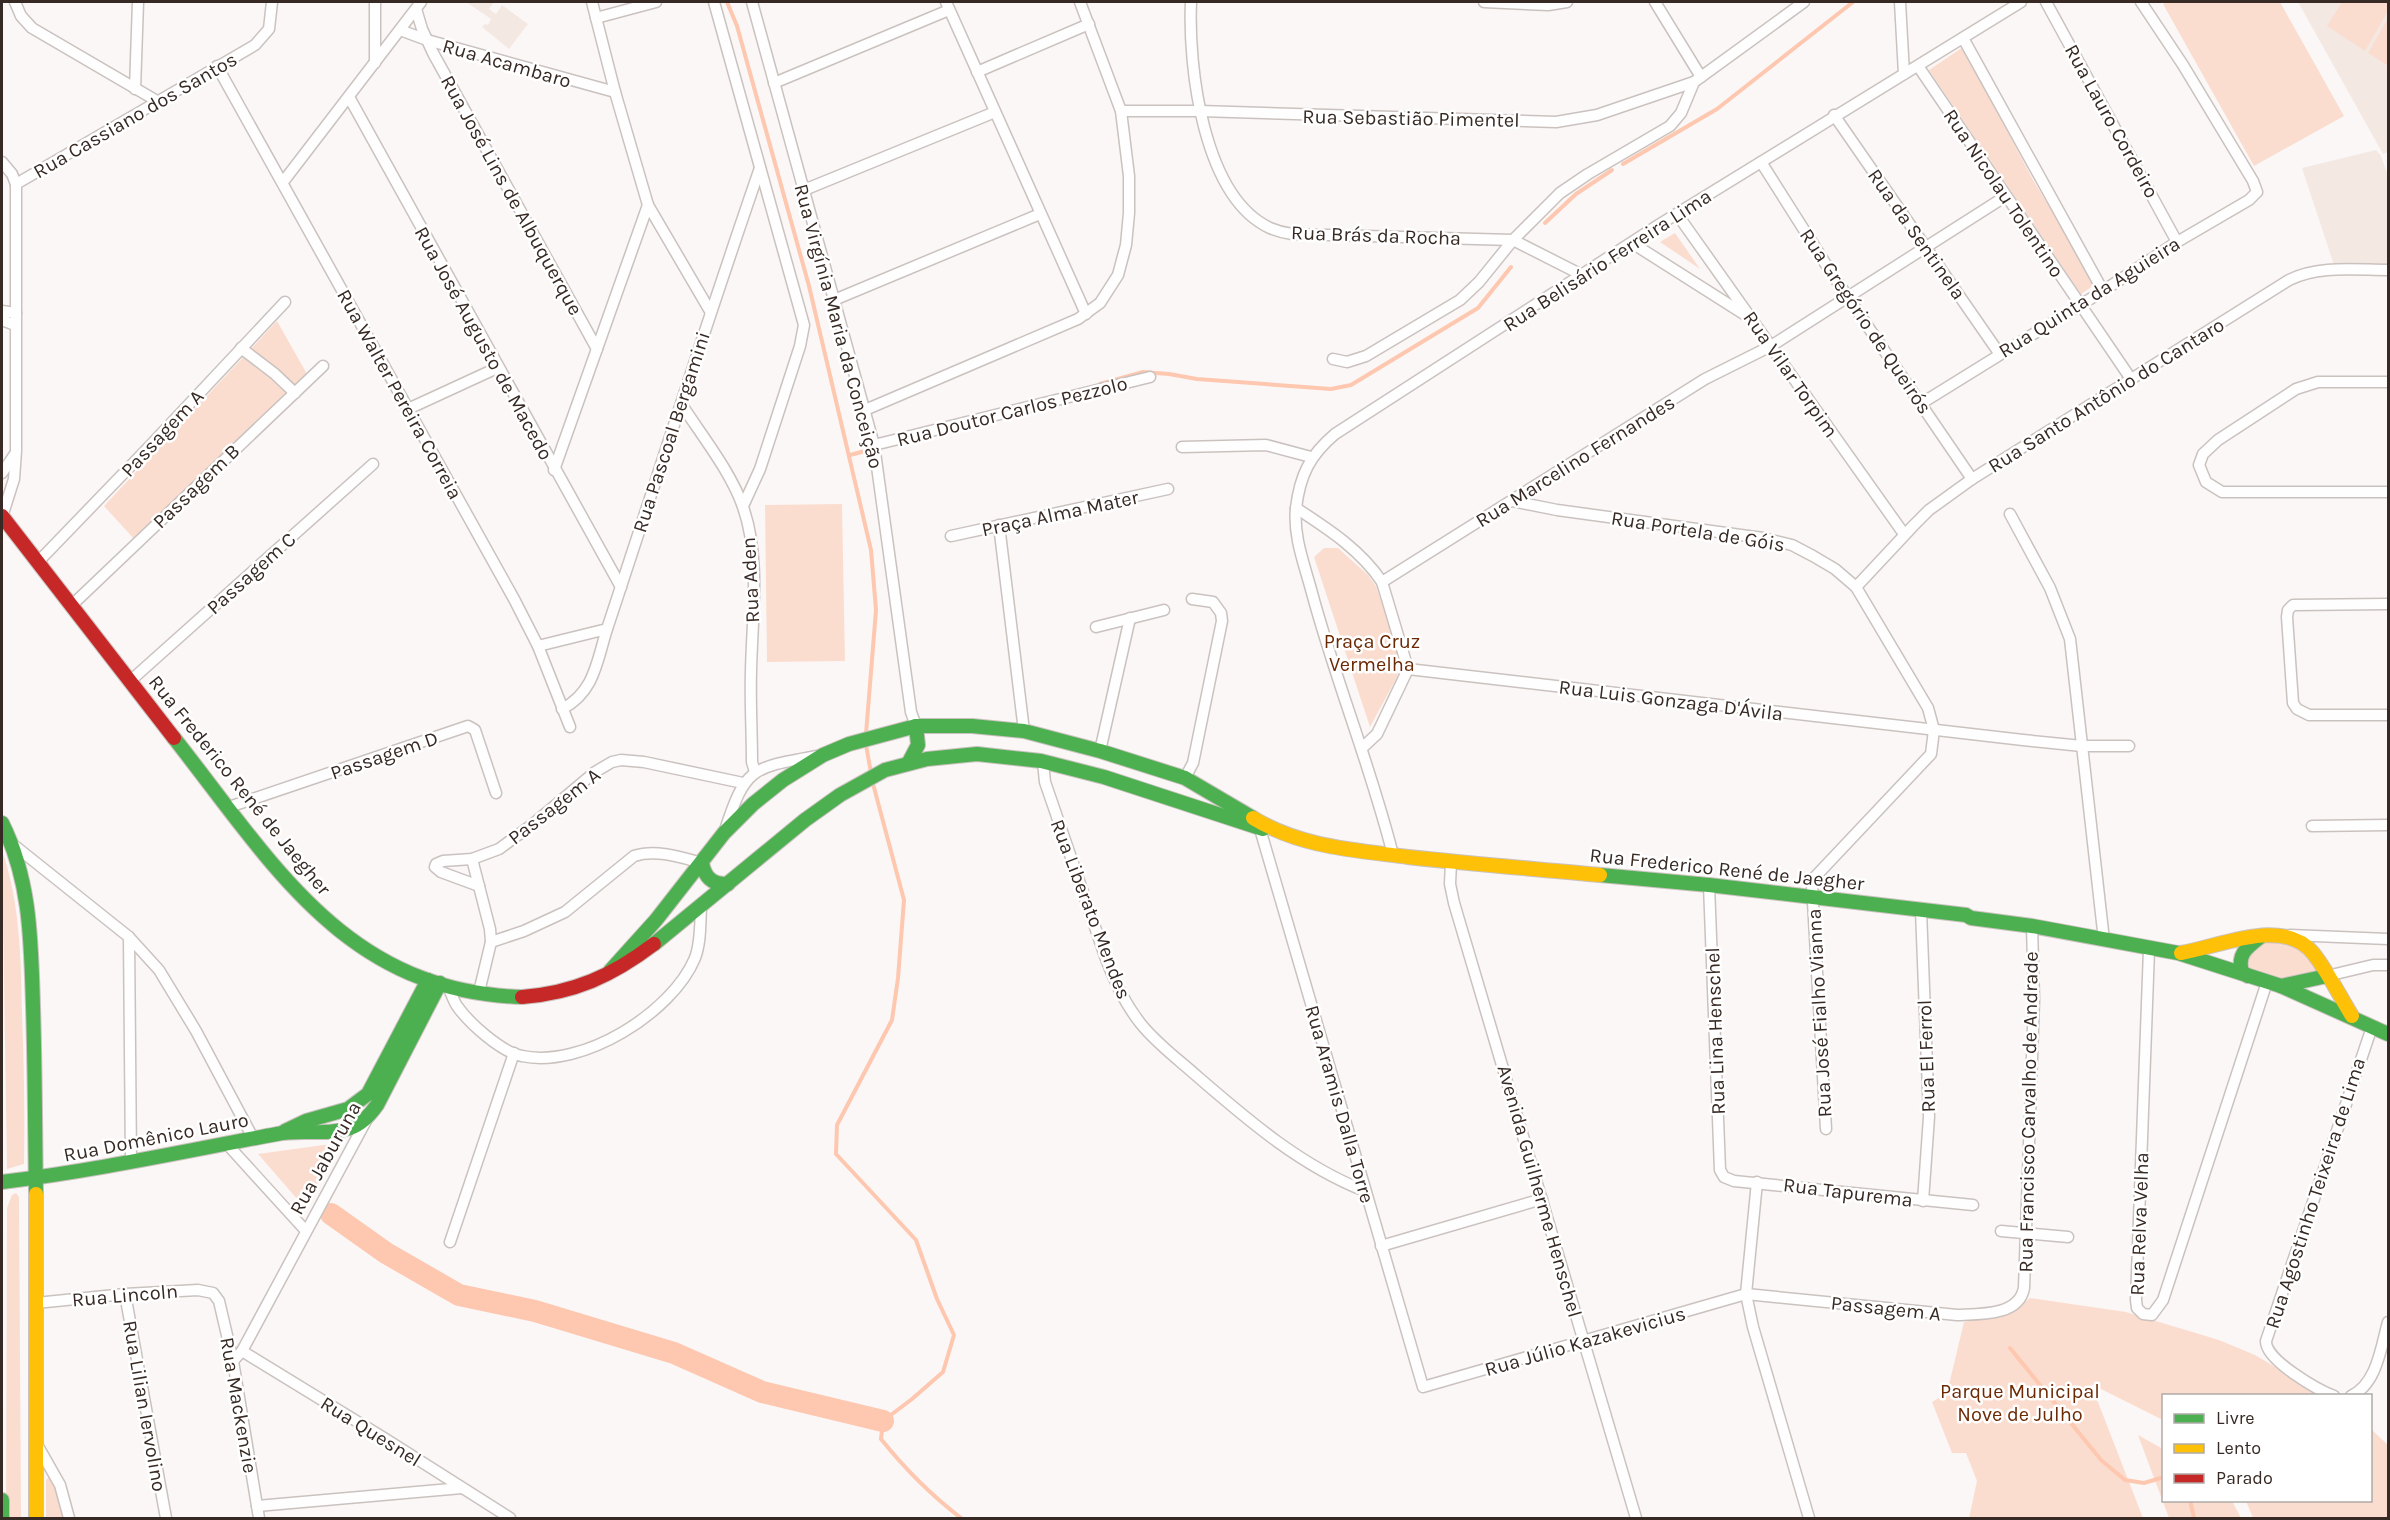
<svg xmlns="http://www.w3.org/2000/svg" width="2390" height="1520" font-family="Karla,sans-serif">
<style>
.built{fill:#f4e8e3}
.green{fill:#fbddd0}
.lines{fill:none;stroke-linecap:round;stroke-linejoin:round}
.stream{stroke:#fec7b0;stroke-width:4}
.river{stroke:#fec7b0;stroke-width:22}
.street-casing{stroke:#cac2bf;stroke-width:13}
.fast-casing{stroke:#cac2bf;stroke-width:16}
.slow-casing{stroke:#cac2bf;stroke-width:16}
.jam-casing{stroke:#cac2bf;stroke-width:16}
.street{stroke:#fefefe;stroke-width:10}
.fast{stroke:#4caf50;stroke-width:14}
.slow{stroke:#ffc107;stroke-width:14}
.jam{stroke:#c62828;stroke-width:14}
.labels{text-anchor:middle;stroke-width:5;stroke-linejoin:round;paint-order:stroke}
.street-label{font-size:20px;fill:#372a24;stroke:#fff}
.park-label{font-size:20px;fill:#6b2904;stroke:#fff}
</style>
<rect width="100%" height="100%" fill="#fbf7f6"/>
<g class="built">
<path d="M 466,2 L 494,2 L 489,9 L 496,14 L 502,5 L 528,24 L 509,49 L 482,27 L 485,24 L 488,25 L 491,19 Z"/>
<path d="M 2298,2 L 2388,2 L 2388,152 L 2383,154 Z"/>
<path d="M 2376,150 L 2381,156 L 2388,176 L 2388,267 L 2335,268 L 2302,168 Z"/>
</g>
<g class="green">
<path d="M 2167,2 L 2280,2 L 2344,116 L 2254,166 L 2163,4 Z"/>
<path d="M 2342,2 L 2388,2 L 2388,11 L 2365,51 L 2327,26 Z"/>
<path d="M 2388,18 L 2388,66 L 2368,53 Z"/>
<path d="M 1963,47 L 2033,180 L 2096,284 L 2081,294 L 1929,70 Z"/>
<path d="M 1675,233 L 1700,269 L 1660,242 Z"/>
<path d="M 277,321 L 307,374 L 135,540 L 104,506 Z"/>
<path d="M 842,504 L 845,661 L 767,662 L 765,505 Z"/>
<path d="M 1324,548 L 1338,548 L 1368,575 L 1376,586 L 1397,650 L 1399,664 L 1397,677 L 1370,727 L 1314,557 Z"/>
<path d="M 2,850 C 20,903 21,957 22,1013 C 24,1064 25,1114 24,1164 L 7,1169 Z"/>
<path d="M 2289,936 L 2328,978 L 2302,989 L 2267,985 L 2237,960 L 2243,948 Z"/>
<path d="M 338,1143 L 305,1208 L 258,1154 Z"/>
<path d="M 16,1193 L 19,1197 L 21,1518 L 6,1518 L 7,1208 L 12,1195 Z"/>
<path d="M 2030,1298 L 2126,1312 L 2219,1340 L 2255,1355 L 2323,1395 L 2164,1396 L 2163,1420 L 2091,1384 L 2143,1518 L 1969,1518 L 1977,1481 L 1966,1453 L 1952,1453 L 1932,1402 L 1947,1393 L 1964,1322 L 2013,1311 Z"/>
<path d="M 2371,1429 L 2388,1445 L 2388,1518 L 2253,1518 L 2246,1501 L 2370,1500 Z"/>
<path d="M 2138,1435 L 2163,1449 L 2164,1500 L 2232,1501 L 2241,1518 L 2169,1518 Z"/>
<path d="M 49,1477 L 53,1478 L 65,1518 L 46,1518 L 46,1480 Z"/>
</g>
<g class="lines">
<g class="stream">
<path d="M 727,2 L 737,26 L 809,286 L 871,550 L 876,610 L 866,734"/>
<path d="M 1623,164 L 1717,109 L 1853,2"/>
<path d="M 1545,223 L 1576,194 L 1612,170"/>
<path d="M 1100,384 L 1143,372 L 1169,374 L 1197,379 L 1331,389 L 1351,385 L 1478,308 L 1511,267"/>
<path d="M 850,455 L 873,449"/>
<path d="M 866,745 L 871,773"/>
<path d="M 872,780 L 904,900 L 898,978 L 892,1020 L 837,1125 L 836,1154 L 916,1240 L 937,1299 L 954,1335 L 943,1372 L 912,1399 L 883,1421 L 881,1439 C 905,1469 931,1495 961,1518"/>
<path d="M 2010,1348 L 2101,1460 L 2125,1480 L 2144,1483 L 2164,1477"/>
<path d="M 2190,1500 L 2194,1518"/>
</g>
<path class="river" d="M 331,1214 L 386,1253 L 459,1295 L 535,1311 L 674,1353 L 762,1392 L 883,1421"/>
<defs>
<g id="street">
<path d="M 15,2 L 21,16 L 32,28 L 157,101"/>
<path d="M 592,2 L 615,92 L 648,205 L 710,311"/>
<path d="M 714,2 L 804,325 L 800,346 L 760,469 L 743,506"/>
<path d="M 752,2 L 874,445 L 911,712 L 916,726"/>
<path d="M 946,2 L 1086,314"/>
<path d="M 1191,2 C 1188,66 1203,197 1270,228 C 1277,231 1285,233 1292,234 L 1513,240 L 1582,275"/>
<path d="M 1484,2 L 1548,5 L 1567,2"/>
<path d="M 1655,2 L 1701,77"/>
<path d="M 1900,2 L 1904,74"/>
<path d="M 2046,2 L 2177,242"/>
<path d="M 416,9 L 422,29 L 433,53 L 597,349"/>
<path d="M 596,18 L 656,2"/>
<path d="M 400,30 L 427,40 L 615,92"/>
<path d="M 1963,38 L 2103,291"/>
<path d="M 375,63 L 375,2"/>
<path d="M 217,66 L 514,599 L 538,646 L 570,727"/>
<path d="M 1918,66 L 2131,379"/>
<path d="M 977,72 L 1089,24"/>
<path d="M 774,83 L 949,10"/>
<path d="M 135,89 L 138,2"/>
<path d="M 349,97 L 621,587"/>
<path d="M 1121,111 L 1200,111 L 1556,122 L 1597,115 L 1694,82"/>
<path d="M 1834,115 L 1999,353"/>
<path d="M 2,162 L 12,174 L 16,184"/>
<path d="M 1761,162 L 1832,274 L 1972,479"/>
<path d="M 283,182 L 421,2"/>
<path d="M 804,190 L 995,112"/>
<path d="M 1677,214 L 1904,534"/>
<path d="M 1632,243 L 1747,316"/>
<path d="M 834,300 L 1040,214"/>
<path d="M 2,311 L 16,313"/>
<path d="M 2,320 L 15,325"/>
<path d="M 241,348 L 275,374 L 295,393"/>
<path d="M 1333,359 L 1347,362 L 1366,356 L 1460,300 L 1479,282 L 1513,240 L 1560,193 L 1588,174 L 1670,126 L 1681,113 L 1694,82 L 1804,2"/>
<path d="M 2388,382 L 2318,382 L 2296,389 L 2218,440 L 2203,454 L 2199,465 L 2206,482 L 2222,492 L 2388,492"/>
<path d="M 1922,403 L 2103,291 L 2177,242 L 2249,200 L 2257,192 L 2253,181 L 2183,65 L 2141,2"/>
<path d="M 682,405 C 702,436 731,472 743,507 C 761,558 752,618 751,671 C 750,701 752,732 752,762 L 755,772"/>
<path d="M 408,409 L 497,368"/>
<path d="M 865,410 L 1078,319 L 1100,303 L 1118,275 L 1126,245 L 1129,213 L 1129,176 L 1121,111 L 1080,2"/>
<path d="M 874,445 L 1150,377"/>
<path d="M 1182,447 L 1266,445 L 1311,457"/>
<path d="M 554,470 L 648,205"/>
<path d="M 2,473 L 15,454"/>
<path d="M 1512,501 L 1557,510 L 1763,538 L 1792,545 L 1813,556 L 1835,569 L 1856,587 L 1928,708 L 1934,730 L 1931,754 L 1814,878 L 1812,885 L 1826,1129"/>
<path d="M 1296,508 C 1328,529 1361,550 1382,582 L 1408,669 L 1377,734 L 1362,748"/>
<path d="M 2010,514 L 2050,588 L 2070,639 L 2104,940"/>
<path d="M 2,517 L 14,479 L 16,451 L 16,184 L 255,45 L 269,29 L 272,2"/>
<path d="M 999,525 L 1024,731"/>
<path d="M 951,536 L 1168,489"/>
<path d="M 38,562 L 147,449 L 285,302"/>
<path d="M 1382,582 L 1705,379 L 1771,346 L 2006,196"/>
<path d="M 1856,587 L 1914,525 L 1929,510 L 1972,479 L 2289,280 C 2319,265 2355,270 2388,270"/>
<path d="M 2388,604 L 2293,605 L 2288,610 L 2287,617 L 2293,703 L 2297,709 L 2309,715 L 2388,715"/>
<path d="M 71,606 L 323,366"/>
<path d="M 1096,627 L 1164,610"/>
<path d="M 538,646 L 607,629 C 658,475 707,321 760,168"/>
<path d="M 1408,669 L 2023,740 L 2082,746 L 2129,746"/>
<path d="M 129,682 L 373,464"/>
<path d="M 562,709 C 595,692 597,660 607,629"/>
<path d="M 1100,751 L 1130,618"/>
<path d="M 1043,762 L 1045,782 L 1106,959 C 1115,983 1125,1004 1141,1024 C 1157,1044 1179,1060 1198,1077 C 1249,1121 1301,1166 1365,1191"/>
<path d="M 1185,778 L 1193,763 L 1222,621 L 1221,613 L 1213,602 L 1192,599"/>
<path d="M 229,807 L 468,726 L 475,730 L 496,793"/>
<path d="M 1258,822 L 1423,1387 L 1746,1294 L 1957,1315 C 1980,1314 2019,1316 2024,1288 L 2034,1000 L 2032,926"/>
<path d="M 2312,826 L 2388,825"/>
<path d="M 725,830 C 746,766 752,768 817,756"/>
<path d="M 15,846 L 129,937 L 159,970 L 196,1031 L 253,1138"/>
<path d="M 1393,855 C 1371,767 1336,682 1312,593 C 1305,566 1293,537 1296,508 C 1300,475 1310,455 1335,434 L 1657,226 L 2021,2"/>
<path d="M 472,859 L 490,929 L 491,942 L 479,992"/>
<path d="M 1451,862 L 1450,884 L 1454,903 L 1636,1518"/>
<path d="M 1709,885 L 1720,1170 L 1724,1177 L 1734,1181 L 1973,1205"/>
<path d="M 479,886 L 441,872 L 435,867 L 436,864 L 443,861 L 472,859 L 499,849 L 533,824 L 595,772 L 612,762 L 621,760 L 644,762 L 743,783"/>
<path d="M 1921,910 L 1929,1117 L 1923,1201"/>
<path d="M 2290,935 L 2388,939"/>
<path d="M 129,937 L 131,1162"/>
<path d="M 491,942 L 524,931 L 565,912 L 634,856 C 656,849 680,857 702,863"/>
<path d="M 2149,950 L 2136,1300 L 2137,1308 L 2143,1314 L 2152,1315 L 2163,1300 L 2267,982"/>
<path d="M 2327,976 L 2373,965 L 2388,965"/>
<path d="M 447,985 C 451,992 453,1000 457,1006 C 469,1023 501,1052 522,1056 C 582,1069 672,1013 695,958 C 701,942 700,924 701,908"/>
<path d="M 226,1143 L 306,1231"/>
<path d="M 1757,1182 L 1746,1294 L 1753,1327 L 1809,1518"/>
<path d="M 2001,1231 L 2068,1237"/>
<path d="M 450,1242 L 514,1053"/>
<path d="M 1381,1246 L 1542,1199"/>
<path d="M 125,1294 L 166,1518"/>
<path d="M 36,1303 L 125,1294 L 198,1290 L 213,1293 L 219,1301 L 233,1361 L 259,1518"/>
<path d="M 242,1351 L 367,1119"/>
<path d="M 233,1361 L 242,1351 L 384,1438 L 510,1518"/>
<path d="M 2334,1396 C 2318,1390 2265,1360 2266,1341 L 2372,1027"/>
<path d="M 2351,1396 C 2377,1384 2381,1347 2388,1322"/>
<path d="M 39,1448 L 60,1485 L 69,1518"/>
<path d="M 257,1506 L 462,1488"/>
</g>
<g id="fast">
<path d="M 174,738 C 272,862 345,992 522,997"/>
<path d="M 909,762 L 918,745 L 916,726"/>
<path d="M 2,823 C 31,881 31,943 33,1006 C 35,1069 35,1132 36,1194"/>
<path d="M 702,863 C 705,878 713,885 728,884"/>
<path d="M 1600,875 L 1709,885 L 1966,915 L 1971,918 L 2032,926 L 2178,953 L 2281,986 L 2388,1034"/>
<path d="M 654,944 L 805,820 L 840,795 L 885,770 L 927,759 L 977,754 L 1041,761 L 1104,777 L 1263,829"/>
<path d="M 610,971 L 656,920 L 724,833 L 753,804 L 783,780 L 823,755 L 849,744 L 916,726 L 972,726 L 1024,731 L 1100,751 L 1185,778 L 1253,818"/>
<path d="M 2248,976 L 2242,972 C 2237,955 2246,948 2259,938"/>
<path d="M 2281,986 L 2327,976"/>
<path d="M 285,1131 L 306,1121 L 348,1109 L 368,1094 L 428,980"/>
<path d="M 2,1182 C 94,1171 186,1151 277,1134 C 301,1129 326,1136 350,1128 C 362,1124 370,1115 377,1105 L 440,983"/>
<path d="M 2,1500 L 2,1518"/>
</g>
<g id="slow">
<path d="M 1253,818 C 1300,847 1354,850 1408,857 C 1472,864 1536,869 1600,875"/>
<path d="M 2181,953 C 2219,947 2283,916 2313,953 C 2328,972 2339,995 2352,1016"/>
<path d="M 36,1194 L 36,1518"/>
</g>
<g id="jam">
<path d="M 2,516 L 174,738"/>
<path d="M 522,997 C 574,993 612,976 654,944"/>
</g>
</defs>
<use href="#street" class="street-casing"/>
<use href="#fast" class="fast-casing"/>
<use href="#slow" class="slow-casing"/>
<use href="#jam" class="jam-casing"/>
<use href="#street" class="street"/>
<use href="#fast" class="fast"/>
<use href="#slow" class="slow"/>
<use href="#jam" class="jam"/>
</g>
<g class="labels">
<g class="street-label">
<text transform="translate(507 63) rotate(16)" y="7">Rua Acambaro</text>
<text transform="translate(135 115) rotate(-30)" y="7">Rua Cassiano dos Santos</text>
<text transform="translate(1411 118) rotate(1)" y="7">Rua Sebastião Pimentel</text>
<text transform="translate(2112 121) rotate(61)" y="7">Rua Lauro Cordeiro</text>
<text transform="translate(2004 193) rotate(56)" y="7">Rua Nicolau Tolentino</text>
<text transform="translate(512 195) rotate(61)" y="7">Rua José Lins de Albuquerque</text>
<text transform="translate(1917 234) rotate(55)" y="7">Rua da Sentinela</text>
<text transform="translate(1376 235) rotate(2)" y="7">Rua Brás da Rocha</text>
<text transform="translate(1607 260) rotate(-33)" y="7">Rua Belisário Ferreira Lima</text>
<text transform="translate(2089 297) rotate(-32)" y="7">Rua Quinta da Aguieira</text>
<text transform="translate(1866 321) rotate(56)" y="7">Rua Gregório de Queirós</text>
<text transform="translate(839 326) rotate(75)" y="7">Rua Virgínia Maria da Conceição</text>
<text transform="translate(484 343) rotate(61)" y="7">Rua José Augusto de Macedo</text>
<text transform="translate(1791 374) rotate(55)" y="7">Rua Vilar Torpim</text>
<text transform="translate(400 394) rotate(61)" y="7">Rua Walter Pereira Correia</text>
<text transform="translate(2106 395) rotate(-32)" y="7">Rua Santo Antônio do Cantaro</text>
<text transform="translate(1012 411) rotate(-14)" y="7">Rua Doutor Carlos Pezzolo</text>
<text transform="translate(671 432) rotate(-72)" y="7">Rua Pascoal Bergamini</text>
<text transform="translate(162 433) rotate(-47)" y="7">Passagem A</text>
<text transform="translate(1575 461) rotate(-32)" y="7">Rua Marcelino Fernandes</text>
<text transform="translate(196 486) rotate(-44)" y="7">Passagem B</text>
<text transform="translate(1060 513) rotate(-12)" y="7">Praça Alma Mater</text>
<text transform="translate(1698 531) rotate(9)" y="7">Rua Portela de Góis</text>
<text transform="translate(251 573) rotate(-42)" y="7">Passagem C</text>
<text transform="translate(750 580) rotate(-93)" y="7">Rua Aden</text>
<text transform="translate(1671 700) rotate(7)" y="7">Rua Luis Gonzaga D'Ávila</text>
<text transform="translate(384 755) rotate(-19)" y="7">Passagem D</text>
<text transform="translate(240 785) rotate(51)" y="7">Rua Frederico René de Jaegher</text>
<text transform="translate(554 806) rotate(-38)" y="7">Passagem A</text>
<text transform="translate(1727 869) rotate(6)" y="7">Rua Frederico René de Jaegher</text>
<text transform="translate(1091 909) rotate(69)" y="7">Rua Liberato Mendes</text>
<text transform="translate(1819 1013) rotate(-93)" y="7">Rua José Fialho Vianna</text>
<text transform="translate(1715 1031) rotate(-92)" y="7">Rua Lina Henschel</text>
<text transform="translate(1926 1056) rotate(-92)" y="7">Rua El Ferrol</text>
<text transform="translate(1340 1104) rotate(74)" y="7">Rua Aramis Dalla Torre</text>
<text transform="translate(2028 1112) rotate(-89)" y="7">Rua Francisco Carvalho de Andrade</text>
<text transform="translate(156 1137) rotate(-11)" y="7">Rua Domênico Lauro</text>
<text transform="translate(325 1158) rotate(-61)" y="7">Rua Jaburuna</text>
<text transform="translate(1540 1191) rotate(74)" y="7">Avenida Guilherme Henschel</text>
<text transform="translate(1848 1192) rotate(7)" y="7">Rua Tapurema</text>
<text transform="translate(2315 1193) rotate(-72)" y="7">Rua Agostinho Teixeira de Lima</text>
<text transform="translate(2139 1224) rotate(-88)" y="7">Rua Relva Velha</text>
<text transform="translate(125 1295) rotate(-5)" y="7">Rua Lincoln</text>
<text transform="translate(1886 1308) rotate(6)" y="7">Passagem A</text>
<text transform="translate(1585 1341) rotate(-16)" y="7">Rua Júlio Kazakevicius</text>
<text transform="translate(239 1405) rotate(80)" y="7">Rua Mackenzie</text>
<text transform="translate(145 1406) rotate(80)" y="7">Rua Lilian Iervolino</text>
<text transform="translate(371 1431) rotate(32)" y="7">Rua Quesnel</text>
</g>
<g class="park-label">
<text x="1372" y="648">Praça Cruz<tspan x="1372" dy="23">Vermelha</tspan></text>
<text x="2020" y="1398">Parque Municipal<tspan x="2020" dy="23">Nove de Julho</tspan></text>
</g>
</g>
<rect width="2390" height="1520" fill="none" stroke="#372a24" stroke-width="6"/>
<rect x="2162" y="1394" width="210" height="108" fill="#ffffff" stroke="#afaaa7" stroke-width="1.5"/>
<rect x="2174" y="1414" width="30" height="9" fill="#4caf50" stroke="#afaaa7" stroke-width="1.5"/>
<text x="2216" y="1424" font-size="18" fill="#372a24">Livre</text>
<rect x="2174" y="1444" width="30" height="9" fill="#ffc107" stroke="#afaaa7" stroke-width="1.5"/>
<text x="2216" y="1454" font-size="18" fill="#372a24">Lento</text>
<rect x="2174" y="1474" width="30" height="9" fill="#c62828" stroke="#afaaa7" stroke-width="1.5"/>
<text x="2216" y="1484" font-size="18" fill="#372a24">Parado</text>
</svg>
